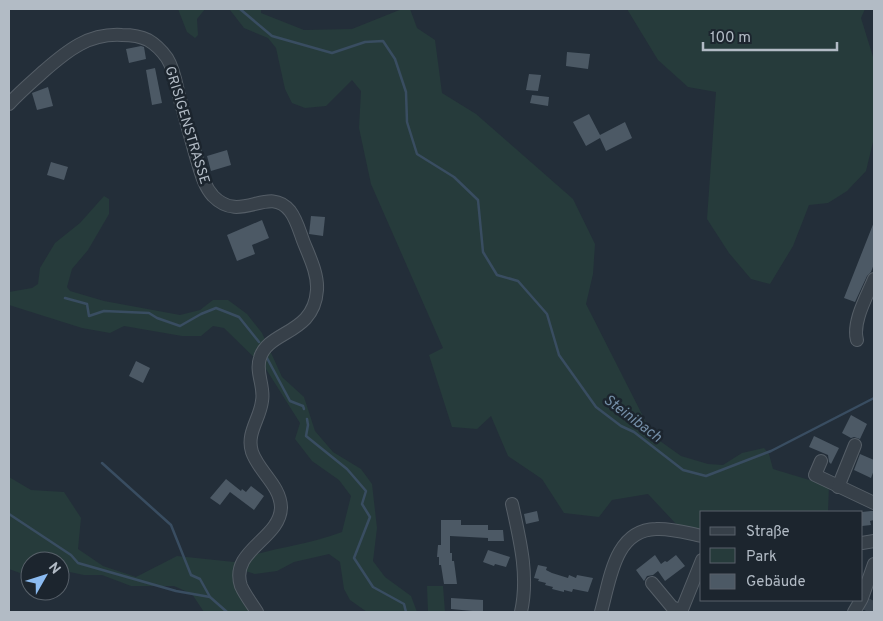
<svg xmlns="http://www.w3.org/2000/svg" width="883" height="621" font-family="Overpass,sans-serif">
<style>
.green{fill:#263b3b}
.lines{fill:none;stroke-linecap:round;stroke-linejoin:round}
.stream{stroke:#394d61;stroke-width:2.5}
.building{fill:#4c5965}
.highway-tunnel{stroke:#38434e;stroke-width:18;stroke-dasharray:18 9;stroke-linecap:butt}
.minor-casing{stroke:#555e67;stroke-width:14}
.minor{stroke:#374049;stroke-width:12}
.labels{text-anchor:middle;stroke-width:5;stroke-linejoin:round;paint-order:stroke}
.street-label{font-size:14px;fill:#b2bbc5;stroke:#1c252e}
.water-label{font-size:15px;font-style:italic;fill:#748ea7;stroke:#1c252e}
</style>
<rect width="100%" height="100%" fill="#232e39"/>
<g class="green">
<path d="M 178,9 L 205,9 L 197,19 L 198,35 L 195,38 L 187,32 Z"/>
<path d="M 228,9 L 261,9 L 261,13 L 304,30 L 352,29 L 402,9 L 410,9 L 417,28 L 435,40 L 442,93 L 476,114 L 573,199 L 595,244 L 593,274 L 586,304 L 653,436 L 681,456 L 708,464 L 723,465 L 742,453 L 764,448 L 769,454 L 773,469 L 829,486 L 828,512 L 702,512 L 702,529 L 677,525 L 648,494 L 612,500 L 599,517 L 564,513 L 542,479 L 508,456 L 491,416 L 477,429 L 452,427 L 429,355 L 443,348 L 371,184 L 359,128 L 361,91 L 352,80 L 326,106 L 305,108 L 292,103 L 285,89 L 276,48 L 268,38 L 244,28 L 230,10 Z"/>
<path d="M 627,9 L 865,9 L 861,18 L 874,60 L 873,142 L 866,171 L 847,191 L 828,203 L 809,205 L 793,246 L 770,284 L 751,279 L 729,253 L 707,219 L 716,92 L 688,87 L 658,60 Z"/>
<path d="M 104,196 L 109,199 L 109,214 L 88,250 L 72,269 L 67,287 L 70,291 L 104,301 L 180,315 L 200,310 L 213,300 L 228,300 L 247,314 L 262,333 L 282,377 L 304,397 L 315,431 L 333,452 L 361,469 L 372,484 L 377,528 L 373,561 L 385,577 L 411,596 L 417,612 L 367,612 L 350,600 L 344,589 L 340,562 L 329,554 L 294,562 L 277,571 L 255,574 L 242,570 L 247,557 C 278,547 311,544 342,532 L 351,496 L 339,480 L 312,461 L 295,439 L 300,423 L 266,369 L 224,328 L 213,326 L 201,336 L 182,336 L 124,326 L 110,333 L 82,328 L 9,305 L 9,292 L 32,288 L 38,284 L 40,268 L 55,243 L 80,223 Z"/>
<path d="M 9,477 L 31,490 L 64,492 L 81,518 L 78,549 L 103,566 L 136,577 L 177,556 L 234,562 L 241,559 L 238,568 L 256,612 L 204,612 L 192,594 L 174,586 L 131,586 L 102,575 L 84,575 L 60,570 L 60,561 L 30,561 L 30,571 L 20,573 L 9,569 Z"/>
<path d="M 427,586 L 443,586 L 445,612 L 428,612 Z"/>
</g>
<g class="lines">
<g class="stream">
<path d="M 240,9 L 272,36 L 332,53 L 365,42 L 383,41 L 395,59 L 406,92 L 407,122 L 417,154 L 454,177 L 478,200 L 483,252 L 497,275 L 518,281 L 547,314 L 559,355 L 596,407 L 621,426 L 634,432 L 683,470 L 706,476 L 771,451 L 874,398"/>
<path d="M 65,298 L 87,304 L 89,316 L 104,311 L 149,313 L 157,318 L 180,326 L 201,314 L 216,308 L 239,317 L 259,342"/>
<path d="M 267,358 L 290,401 L 303,406 L 304,409"/>
<path d="M 307,419 L 308,425 L 306,436 L 347,469 L 366,491 L 362,504 L 370,517 L 354,558 L 373,587 L 404,604 L 406,612"/>
<path d="M 102,463 L 171,525 L 191,575 L 200,579 L 210,597 L 227,612"/>
<path d="M 9,514 L 71,555 L 78,563 L 176,591 L 210,597"/>
</g>
</g>
<g class="building">
<path d="M 141,46 L 144,47 L 146,59 L 129,63 L 126,49 Z"/>
<path d="M 567,52 L 590,54 L 588,69 L 566,66 Z"/>
<path d="M 155,68 L 162,103 L 152,105 L 146,70 Z"/>
<path d="M 529,74 L 541,75 L 538,91 L 526,90 Z"/>
<path d="M 48,87 L 53,106 L 37,110 L 32,93 Z"/>
<path d="M 532,95 L 549,97 L 548,106 L 530,103 Z"/>
<path d="M 589,114 L 600,135 L 625,122 L 632,138 L 606,151 L 600,138 L 586,146 L 573,122 Z"/>
<path d="M 227,150 L 231,165 L 211,171 L 207,156 Z"/>
<path d="M 51,162 L 68,167 L 64,180 L 47,175 Z"/>
<path d="M 311,216 L 325,217 L 323,236 L 309,234 Z"/>
<path d="M 262,220 L 269,238 L 252,245 L 255,254 L 237,261 L 227,235 Z"/>
<path d="M 874,222 L 874,264 L 871,272 L 867,276 L 855,302 L 844,298 Z"/>
<path d="M 136,361 L 150,368 L 143,383 L 129,376 Z"/>
<path d="M 851,415 L 867,424 L 860,439 L 854,437 L 851,438 L 842,433 Z"/>
<path d="M 814,436 L 839,448 L 831,464 L 829,462 L 828,455 L 809,447 Z"/>
<path d="M 860,454 L 874,460 L 874,470 L 871,478 L 854,470 Z"/>
<path d="M 226,479 L 241,491 L 242,489 L 246,492 L 251,486 L 264,496 L 254,510 L 230,492 L 220,505 L 210,498 Z"/>
<path d="M 537,511 L 539,521 L 526,524 L 524,514 Z"/>
<path d="M 871,511 L 874,511 L 874,520 L 870,521 L 871,525 L 862,526 L 862,512 Z"/>
<path d="M 441,520 L 461,520 L 461,525 L 488,525 L 488,530 L 503,530 L 504,541 L 488,541 L 488,538 L 450,536 L 450,553 L 452,553 L 452,561 L 454,561 L 457,584 L 444,584 L 441,565 L 439,565 L 439,557 L 437,557 L 438,545 L 441,545 Z"/>
<path d="M 488,550 L 510,557 L 506,567 L 495,564 L 494,566 L 483,562 Z"/>
<path d="M 655,555 L 661,564 L 665,561 L 667,562 L 676,555 L 685,566 L 665,581 L 658,571 L 653,575 L 647,576 L 644,581 L 636,570 Z"/>
<path d="M 538,565 L 547,567 L 546,570 L 552,573 L 568,578 L 569,575 L 576,578 L 577,575 L 593,578 L 588,592 L 573,589 L 572,592 L 564,590 L 564,592 L 552,589 L 553,587 L 545,585 L 546,583 L 538,581 L 539,579 L 534,578 Z"/>
<path d="M 451,598 L 483,600 L 483,612 L 451,609 Z"/>
</g>
<g class="lines">
<path class="highway-tunnel" d="M 868,612 L 874,601"/>
<defs>
<g id="minor">
<path d="M 9,104 C 20,92 32,82 44,71 C 68,50 89,33 122,35 C 131,35 140,36 148,40 C 155,44 162,51 167,58 C 174,69 176,83 179,96 C 185,117 191,139 197,160 C 201,173 204,186 213,196 C 241,225 268,184 290,211 C 297,220 300,233 304,243 C 310,258 318,274 317,290 C 314,335 268,330 260,358 C 255,372 265,387 262,401 C 260,419 246,433 252,452 C 259,472 280,485 281,507 C 281,539 229,550 241,586 C 245,595 252,604 257,612"/>
<path d="M 857,340 C 852,322 867,296 874,279"/>
<path d="M 821,461 L 815,475 L 874,503"/>
<path d="M 838,487 L 855,445"/>
<path d="M 512,504 C 520,540 529,576 521,612"/>
<path d="M 862,543 L 874,541"/>
<path d="M 652,583 L 672,607 L 682,611"/>
<path d="M 862,598 L 874,564"/>
<path d="M 601,612 C 610,581 614,530 656,529 C 671,528 687,533 702,536"/>
<path d="M 681,612 L 702,560"/>
<path d="M 854,612 L 861,600"/>
</g>
</defs>
<use href="#minor" class="minor-casing"/>
<use href="#minor" class="minor"/>
</g>
<g class="labels">
<g class="street-label">
<text transform="translate(188 125) rotate(73)" y="5">GRISIGENSTRASSE</text>
</g>
<g class="water-label">
<text transform="translate(633 418) rotate(37)" y="5">Steinibach</text>
</g>
</g>
<rect width="883" height="621" fill="none" stroke="#b2bbc5" stroke-width="20"/>
<rect x="700" y="511" width="162" height="90" fill="#1c252e" stroke="#58616a"/>
<rect x="710" y="527" width="25" height="8" fill="#374049" stroke="#58616a"/>
<text x="746" y="536" font-size="15" fill="#b2bbc5">Straße</text>
<rect x="710" y="548" width="25" height="15" fill="#263b3b" stroke="#58616a"/>
<text x="746" y="561" font-size="15" fill="#b2bbc5">Park</text>
<rect x="710" y="574" width="25" height="15" fill="#4c5965" stroke="#58616a"/>
<text x="746" y="586" font-size="15" fill="#b2bbc5">Gebäude</text>
<g transform="translate(45 576) rotate(51)"><circle r="24" fill="#1c252e" stroke="#58616a"/>
<path d="M0-4L9 19L0 12L-9 19Z" fill="#8bbbf1"/>
<text y="-8" font-size="14" font-weight="bold" text-anchor="middle" fill="#b2bbc5">N</text>
</g>
<path d="M703 42v8h134v-8" fill="none" stroke="#b2bbc5" stroke-width="2.5"/>
<text x="710" y="42" font-size="15" fill="#b2bbc5" stroke="#1c252e" stroke-width="4" paint-order="stroke">100 m</text>
</svg>
